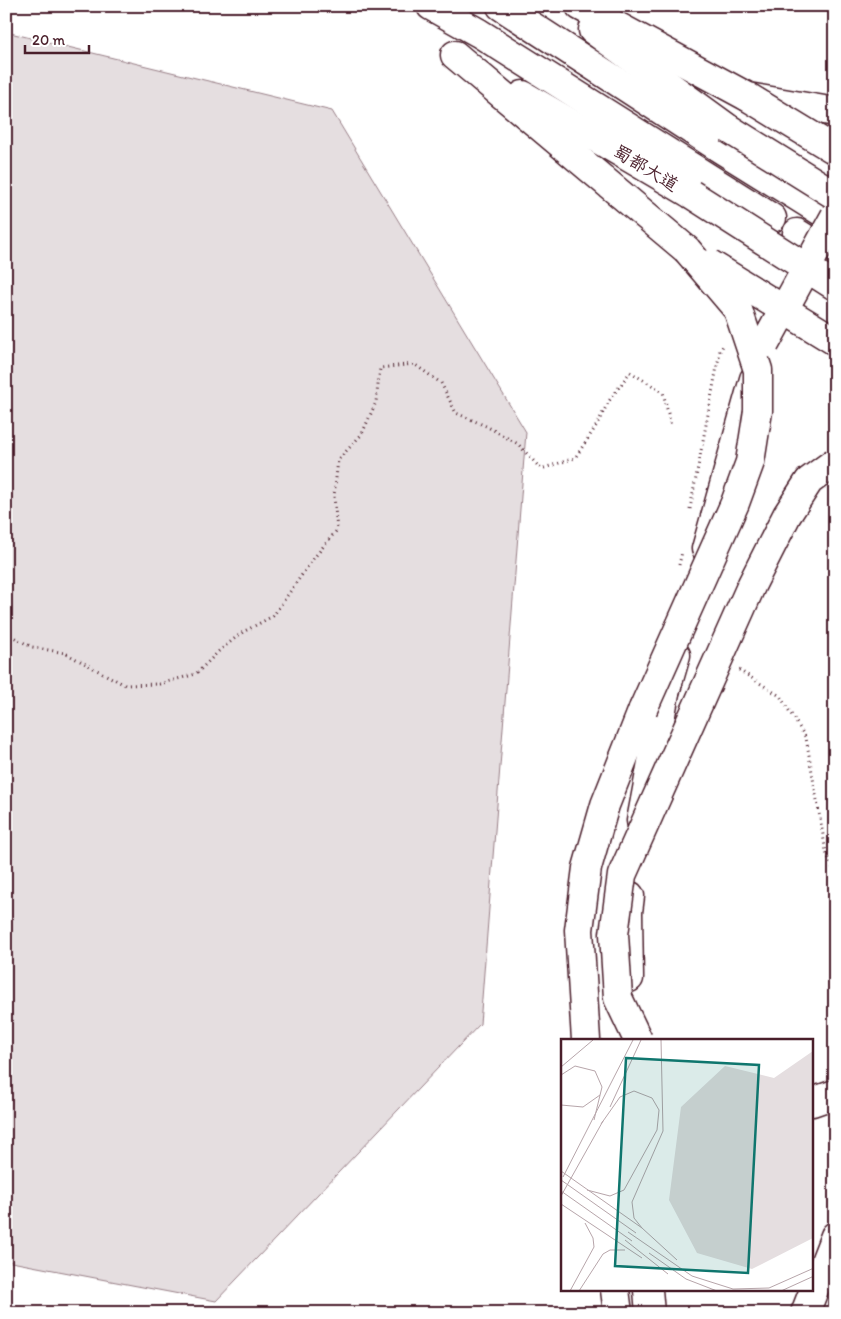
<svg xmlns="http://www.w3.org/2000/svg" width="841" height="1319" font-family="Itim,'LXGW WenKai TC',sans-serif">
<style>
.green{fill:#e5dee0;stroke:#987e86}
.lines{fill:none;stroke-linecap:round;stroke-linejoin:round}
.secondary-casing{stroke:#4a1f2b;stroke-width:31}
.primary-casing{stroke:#4a1f2b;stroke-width:31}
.highway-casing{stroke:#4a1f2b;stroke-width:31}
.path{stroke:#4a1f2b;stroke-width:3;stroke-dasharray:1 4;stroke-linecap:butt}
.secondary{stroke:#fff;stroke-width:28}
.primary{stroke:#fff;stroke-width:28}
.highway{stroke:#fff;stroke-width:28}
.secondary-bridge-casing{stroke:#4a1f2b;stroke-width:31;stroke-linecap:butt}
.highway-bridge-casing{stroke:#4a1f2b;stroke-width:31;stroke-linecap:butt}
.secondary-bridge{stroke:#fff;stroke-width:28}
.highway-bridge{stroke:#fff;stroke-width:28}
.labels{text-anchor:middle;stroke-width:4;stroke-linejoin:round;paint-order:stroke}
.street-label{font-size:18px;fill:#4a1f2b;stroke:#fff}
.inset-road{fill:none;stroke:#b7a5aa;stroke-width:1}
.view{fill:#0f766e;fill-opacity:0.15;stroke:#0f766e;stroke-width:2.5}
.inset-edge{fill:none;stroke:#4a1f2b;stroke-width:2.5}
</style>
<rect width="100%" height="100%" fill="#fff"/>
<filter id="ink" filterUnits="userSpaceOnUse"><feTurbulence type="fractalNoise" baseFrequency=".02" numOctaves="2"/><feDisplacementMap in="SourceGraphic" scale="10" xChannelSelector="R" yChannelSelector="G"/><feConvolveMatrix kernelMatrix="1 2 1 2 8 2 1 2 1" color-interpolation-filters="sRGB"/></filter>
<g filter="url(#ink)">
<path class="green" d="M 6,32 L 332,111 L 526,432 L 480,1024 L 216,1301 L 6,1261 Z"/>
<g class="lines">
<defs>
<g id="secondary">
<path d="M 706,549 L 754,379"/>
<path d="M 641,821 L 665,693 L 676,655"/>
<path d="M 629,978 L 628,912 L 630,896"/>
<path d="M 648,1290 L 650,1313"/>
</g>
<path id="primary" d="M 805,1313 L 835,1236"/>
<g id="highway">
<path d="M 431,6 L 479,33 L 772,218"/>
<path d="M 501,6 L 721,149 L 835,220"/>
<path d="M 580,6 L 748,97 L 830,111 L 835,110"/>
<path d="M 593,30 L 729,129"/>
<path d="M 455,55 L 687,250"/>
<path d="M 523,95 L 691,194"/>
<path d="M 797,233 L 835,257"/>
<path d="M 586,1040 L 579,930 L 587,868 L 605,805 L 643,709"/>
<path d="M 812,1102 L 835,1094"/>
<path d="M 615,1290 L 618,1313"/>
</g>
</defs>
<use href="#secondary" class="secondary-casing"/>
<use href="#primary" class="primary-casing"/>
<use href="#highway" class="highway-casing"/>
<g class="path">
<path d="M 690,509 L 720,351 L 724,344"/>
<path d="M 679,565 L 682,552"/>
<path d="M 6,633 L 32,647 L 65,653 L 125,685 L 159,684 L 196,674 L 219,651 L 243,632 L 273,616 L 313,559 L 337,530 L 334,496 L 338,460 L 362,434 L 376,402 L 380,368 L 414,364 L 441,383 L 456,413 L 486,426 L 518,444 L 541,469 L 575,458 L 595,428 L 609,401 L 630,372 L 663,392 L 671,426"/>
<path d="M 739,670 L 780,696 L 806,738 L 826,852 L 835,874"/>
</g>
<use href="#secondary" class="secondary"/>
<use href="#primary" class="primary"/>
<use href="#highway" class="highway"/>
<defs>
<path id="secondary-bridge" d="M 765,344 L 835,216"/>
<g id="highway-bridge">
<path d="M 748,97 L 835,150"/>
<path d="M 729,129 L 835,195"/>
<path d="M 691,194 L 835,286"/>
<path d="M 710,264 L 835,341"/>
<path d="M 643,709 L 735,503 L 750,462 L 758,411 L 758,370 L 738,310 L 687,250"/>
<path d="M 638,1040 L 618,998 L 614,934 L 622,875 L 752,584 L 787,515 L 809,481 L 835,462"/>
</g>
</defs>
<use href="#secondary-bridge" class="secondary-bridge-casing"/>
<use href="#highway-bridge" class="highway-bridge-casing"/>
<use href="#secondary-bridge" class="secondary-bridge"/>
<use href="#highway-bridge" class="highway-bridge"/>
</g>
</g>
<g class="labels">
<g class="street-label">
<text transform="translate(646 168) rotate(31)" y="6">蜀都大道</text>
</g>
</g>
<g transform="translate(561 1039)">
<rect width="252" height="252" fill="#fff"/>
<path d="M 252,12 L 252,199 L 191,230 L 136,214 L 108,161 L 120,68 L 164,27 L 213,39 Z" fill="#e5dee0"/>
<path class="inset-road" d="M 0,28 L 32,1M 0,36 L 14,27 L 34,32 L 41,48 L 33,81M 0,66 L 22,68 L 39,56M 49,68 L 80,1M 0,132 L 81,189 L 116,221M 2,138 L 72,1M 0,141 L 75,194M 26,151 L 49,157 L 63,151 L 96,91 L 98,71 L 91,59 L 73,52 L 59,58 L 40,85M 0,152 L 71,202M 0,157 L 42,82M 0,165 L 81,219M 81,189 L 73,179 L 71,163 L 102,92 L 100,1M 67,193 L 131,237 L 172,250 L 208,249 L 253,229M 64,201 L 107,235M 88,214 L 125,240 L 156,252M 9,252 L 33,208 L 32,199 L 24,184M 18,252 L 42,215 L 49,211 L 64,211M 220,252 L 253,237"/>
<path class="view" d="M 65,19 L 198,26 L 187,234 L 54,227 Z"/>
<rect width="252" height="252" class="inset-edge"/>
</g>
<rect width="841" height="1319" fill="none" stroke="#fff" stroke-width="25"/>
<rect x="12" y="12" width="816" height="1294" fill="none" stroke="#4a1f2b" stroke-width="2" filter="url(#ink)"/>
<path d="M25 45v8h64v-8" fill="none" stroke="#4a1f2b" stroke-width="2.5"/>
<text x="32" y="45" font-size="15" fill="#4a1f2b" stroke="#ffffff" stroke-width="4" paint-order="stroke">20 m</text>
</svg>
